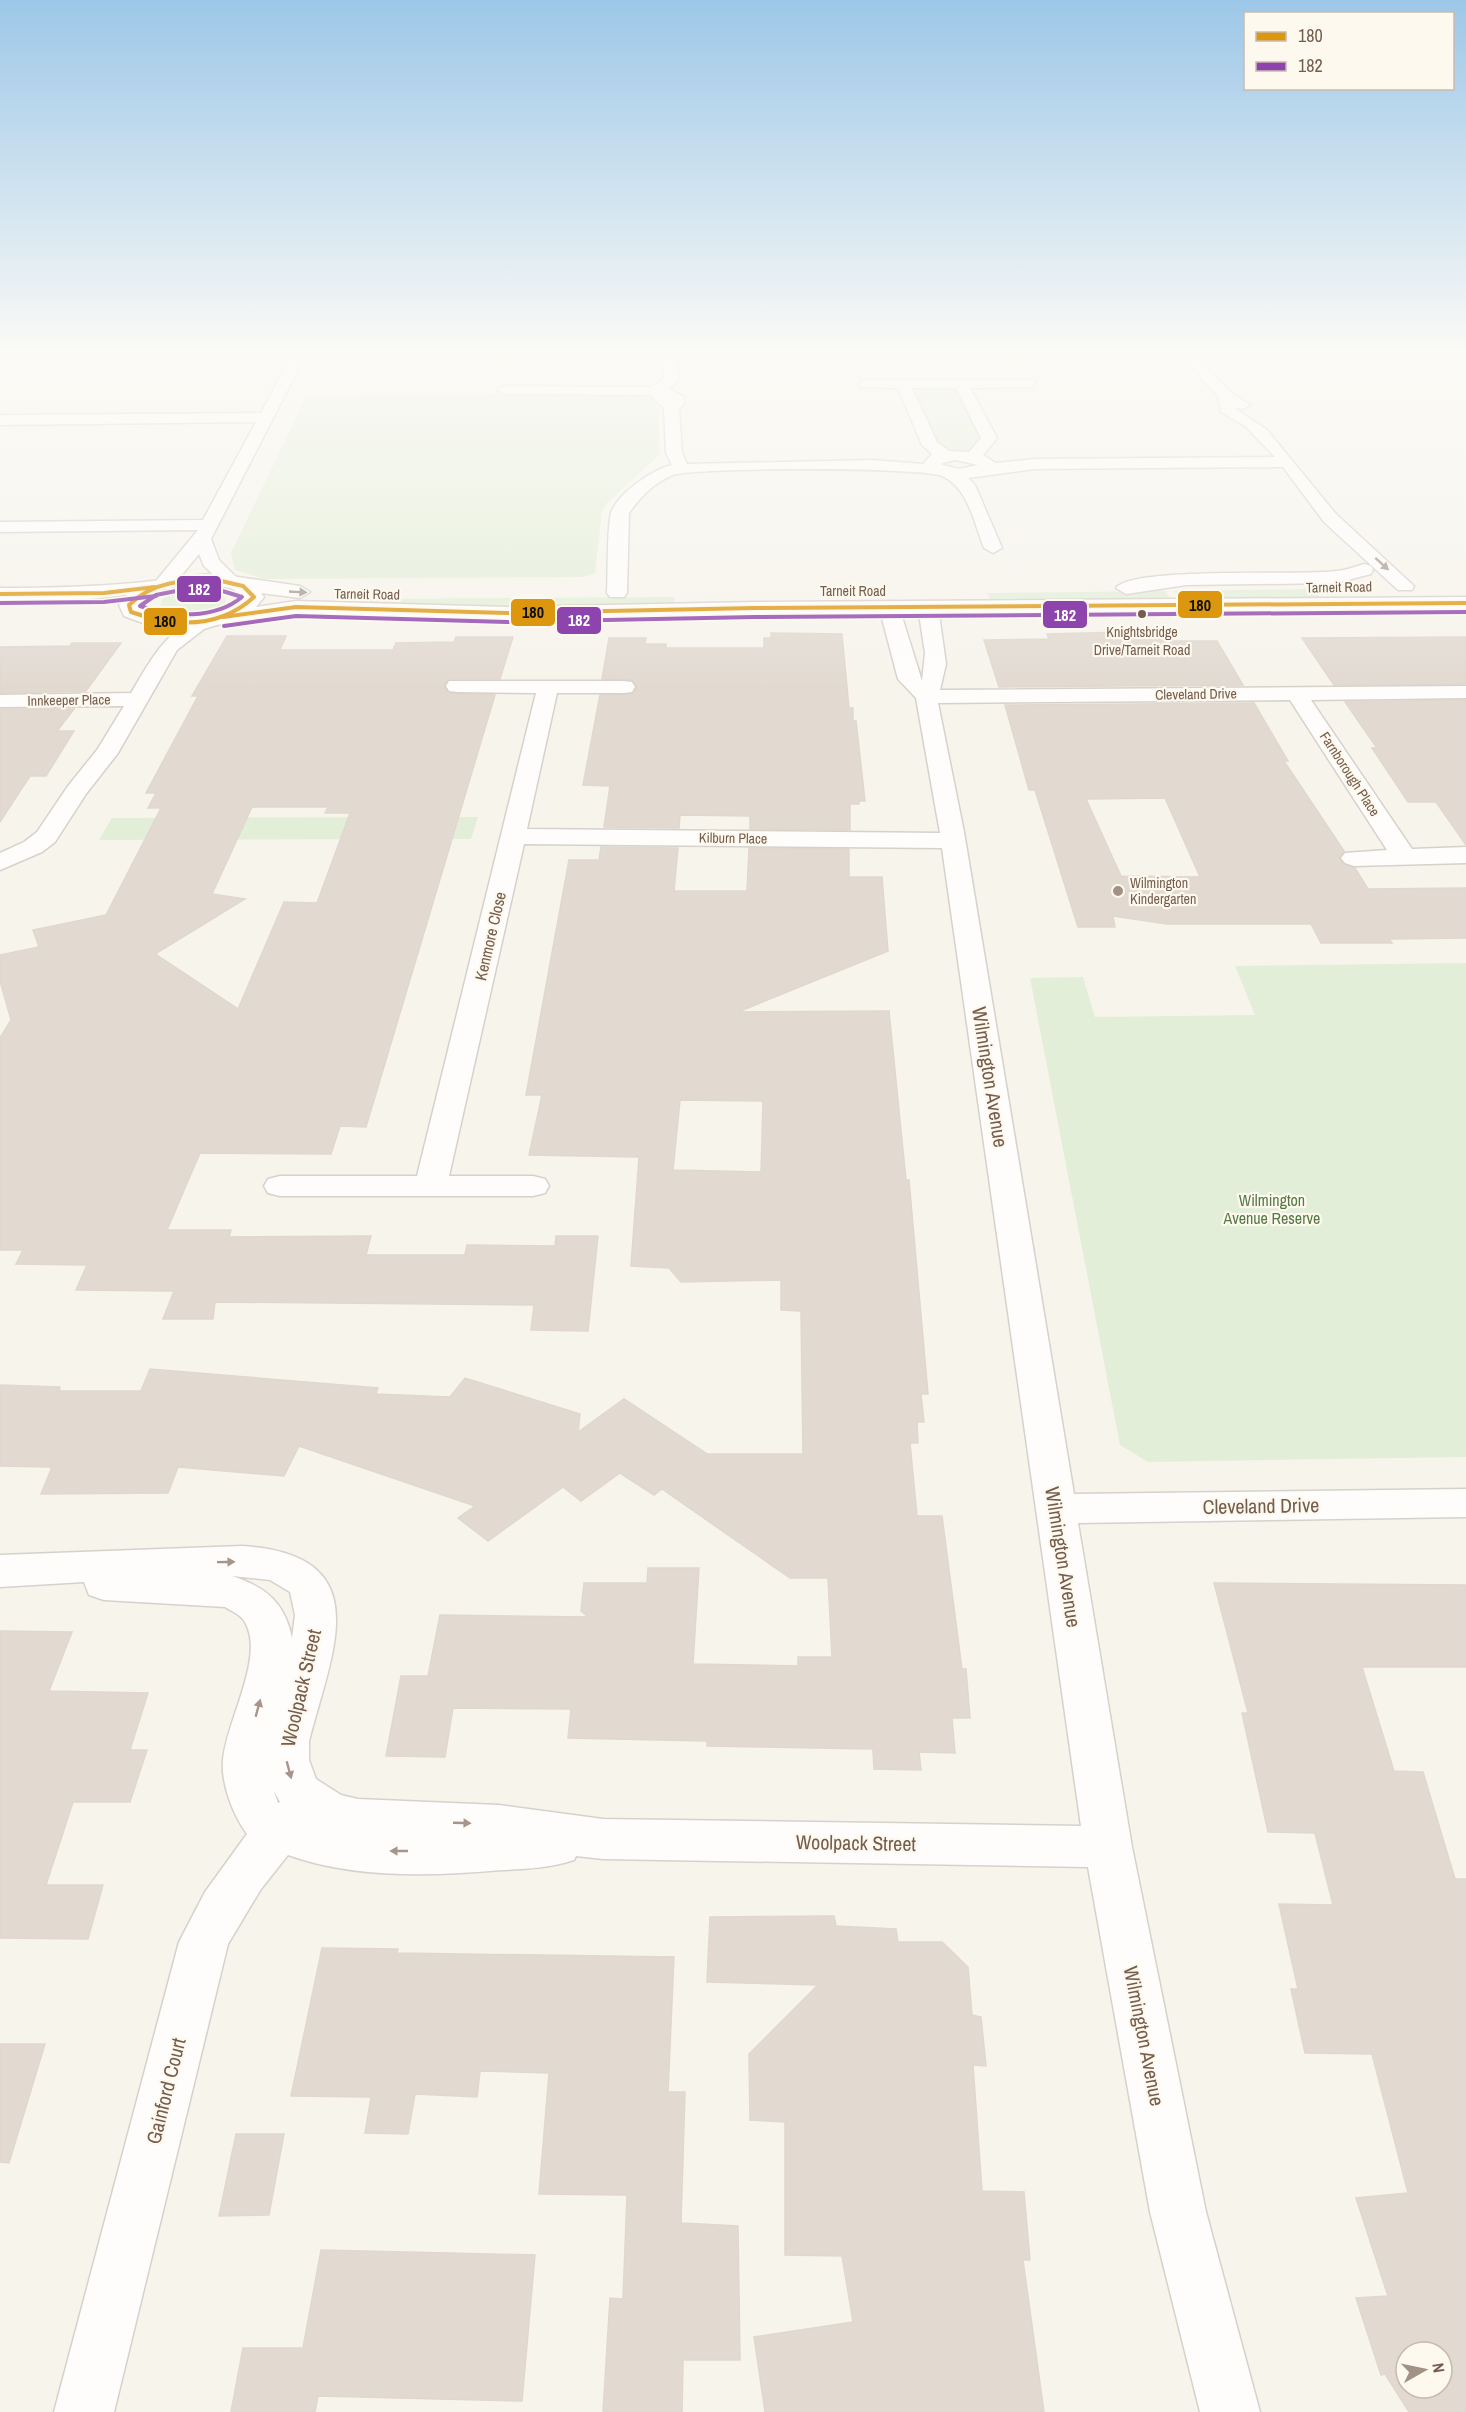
<svg xmlns="http://www.w3.org/2000/svg" width="1466" height="2412" font-family="'Archivo Narrow',sans-serif">
<style>
.green{fill:#e3eed8}
.building{fill:#e2dad1;stroke:#e0d7cf;stroke-width:1.5;fill-rule:evenodd}
.lines{fill:none;stroke-linecap:round;stroke-linejoin:round}
.minor-casing{stroke:#d6d1cb;stroke-width:3}
.secondary-casing{stroke:#d7d1ca;stroke-width:3}
.minor{fill:#fefdfc;fill-rule:evenodd}
.secondary{fill:#fefdfc;fill-rule:evenodd}
.bus-1-casing{stroke:#fef9ef;stroke-width:7}
.bus-2-casing{stroke:#fef9ef;stroke-width:7}
.bus-1{stroke:#dd970f;stroke-width:4}
.bus-2{stroke:#8e44ad;stroke-width:4}
.oneway{fill:#a5958a}
.bus-dot{fill:#755d4d;stroke:#fef9ef;stroke-width:2}
.poi-dot{fill:#a29285;stroke:#fef9ef;stroke-width:2}
.labels{text-anchor:middle;stroke-width:4.5;stroke-linejoin:round;paint-order:stroke}
.far-street-label{font-size:14px;fill:#755d4d;stroke:#fef9ef}
.bus-label{font-size:14px;fill:#755d4d;stroke:#fef9ef}
.far-poi-label{font-size:14px;fill:#755d4d;stroke:#fef9ef;text-anchor:start}
.street-label{font-size:16px;fill:#755d4d;stroke:#fef9ef}
.park-label{font-size:16px;fill:#537a45;stroke:#fef9ef}
.near-street-label{font-size:20px;fill:#755d4d;stroke:#fef9ef}
.line-badge{stroke:#fef9ef;stroke-width:2}
.badge-label{font-size:16px;text-anchor:middle;font-weight:bold;fill:#fff}
.pale-badge-label{font-size:16px;text-anchor:middle;font-weight:bold;fill:#111}
</style>
<rect width="100%" height="100%" fill="#f7f4ec"/>
<g class="green">
<path d="M 923,387 L 952,388 L 957,391 L 981,437 L 967,452 L 949,454 L 934,440 L 916,391 Z"/>
<path d="M 641,393 L 654,400 L 658,413 L 660,454 L 607,503 L 602,511 L 595,573 L 583,577 L 265,579 L 235,570 L 231,553 L 306,397 Z"/>
<path d="M 1315,589 L 1321,598 L 1178,599 L 1174,591 Z"/>
<path d="M 196,590 L 223,593 L 226,601 C 211,614 178,617 161,606 L 162,599 L 176,593 Z"/>
<path d="M 1166,591 L 1170,599 L 991,600 L 987,593 Z"/>
<path d="M 674,597 L 675,606 L 492,608 L 354,603 L 359,599 Z"/>
<path d="M 478,817 L 471,839 L 99,840 L 112,818 Z"/>
<path d="M 1466,963 L 1466,1457 L 1148,1462 L 1120,1445 L 1030,978 L 1083,977 L 1095,1017 L 1255,1015 L 1235,966 Z"/>
</g>
<g class="building">
<path d="M 1160,631 L 1166,641 L 1217,641 L 1243,685 L 999,687 L 984,640 L 1049,639 L 1047,634 Z"/>
<path d="M 771,633 L 842,634 L 849,708 L 853,708 L 853,721 L 856,721 L 865,801 L 859,801 L 859,804 L 850,804 L 850,830 L 750,829 L 750,816 L 680,815 L 679,828 L 604,827 L 610,786 L 583,785 L 600,695 L 632,694 L 637,688 L 632,680 L 602,679 L 609,638 L 646,638 L 645,644 L 666,644 L 666,648 L 764,648 L 764,638 L 771,638 Z"/>
<path d="M 227,636 L 286,636 L 280,650 L 393,650 L 396,643 L 454,642 L 456,637 L 513,637 L 500,679 L 449,679 L 444,685 L 449,693 L 495,695 L 366,1127 L 340,1126 L 331,1154 L 200,1153 L 167,1230 L 231,1230 L 229,1237 L 371,1236 L 366,1255 L 465,1255 L 467,1245 L 555,1246 L 556,1236 L 598,1236 L 588,1331 L 531,1330 L 534,1305 L 215,1302 L 213,1319 L 163,1319 L 174,1291 L 76,1290 L 87,1265 L 16,1264 L 23,1250 L 0,1250 L 0,1038 L 11,1020 L 0,981 L 0,955 L 39,947 L 33,930 L 106,915 L 161,808 L 148,808 L 156,793 L 146,793 L 198,696 L 192,696 ZM 252,807 L 328,807 L 325,813 L 350,813 L 317,903 L 284,902 L 238,1009 L 155,954 L 245,899 L 212,894 Z"/>
<path d="M 1466,637 L 1466,684 L 1334,685 L 1302,638 Z"/>
<path d="M 72,643 L 121,643 L 86,691 L 0,693 L 0,647 L 70,646 Z"/>
<path d="M 1466,700 L 1466,845 L 1436,802 L 1408,802 L 1372,748 L 1377,748 L 1345,702 Z"/>
<path d="M 1254,703 L 1288,761 L 1284,761 L 1344,851 L 1339,858 L 1343,864 L 1355,868 L 1368,889 L 1466,888 L 1466,938 L 1389,939 L 1392,943 L 1321,943 L 1311,924 L 1167,924 L 1113,916 L 1115,927 L 1078,927 L 1035,790 L 1029,790 L 1005,705 ZM 1165,798 L 1200,877 L 1121,876 L 1086,799 Z"/>
<path d="M 0,709 L 74,709 L 57,731 L 74,731 L 46,776 L 30,776 L 0,822 Z"/>
<path d="M 601,847 L 678,848 L 674,891 L 747,891 L 749,848 L 849,849 L 849,877 L 882,877 L 888,951 L 738,1012 L 889,1011 L 906,1180 L 909,1180 L 928,1394 L 921,1394 L 924,1422 L 917,1422 L 918,1443 L 910,1443 L 917,1516 L 942,1516 L 962,1669 L 966,1669 L 970,1718 L 952,1718 L 955,1753 L 919,1752 L 921,1770 L 874,1769 L 873,1749 L 707,1746 L 707,1741 L 568,1738 L 571,1709 L 453,1708 L 445,1757 L 386,1756 L 401,1676 L 428,1676 L 440,1615 L 588,1617 L 581,1611 L 584,1583 L 647,1583 L 648,1568 L 699,1568 L 693,1664 L 798,1666 L 798,1657 L 832,1657 L 828,1578 L 790,1578 L 662,1489 L 654,1495 L 620,1473 L 581,1501 L 563,1487 L 488,1541 L 458,1518 L 475,1506 L 299,1446 L 284,1476 L 178,1467 L 168,1493 L 41,1494 L 52,1467 L 0,1466 L 0,1385 L 60,1387 L 59,1391 L 141,1391 L 150,1369 L 378,1388 L 376,1394 L 450,1397 L 465,1378 L 580,1414 L 578,1432 L 624,1399 L 707,1454 L 803,1454 L 801,1311 L 781,1310 L 781,1280 L 681,1282 L 669,1268 L 631,1266 L 639,1157 L 529,1155 L 542,1095 L 526,1095 L 569,860 L 599,860 ZM 680,1100 L 763,1101 L 761,1172 L 673,1170 Z"/>
<path d="M 1214,1583 L 1466,1585 L 1466,1667 L 1362,1667 L 1394,1771 L 1423,1772 L 1455,1879 L 1466,1879 L 1466,2412 L 1409,2412 L 1385,2374 L 1381,2375 L 1356,2298 L 1388,2296 L 1356,2198 L 1408,2193 L 1372,2054 L 1305,2053 L 1291,1989 L 1298,1989 L 1279,1904 L 1333,1905 L 1315,1833 L 1268,1832 L 1242,1713 L 1248,1713 ZM 1406,2352 L 1442,2352 L 1442,2388 L 1406,2388 Z"/>
<path d="M 0,1631 L 72,1632 L 49,1691 L 148,1693 L 130,1750 L 147,1750 L 130,1802 L 73,1802 L 46,1885 L 103,1885 L 88,1939 L 0,1938 Z"/>
<path d="M 834,1916 L 836,1926 L 896,1929 L 898,1942 L 942,1942 L 968,1967 L 972,2015 L 981,2017 L 986,2066 L 973,2065 L 982,2191 L 1024,2192 L 1030,2260 L 1023,2260 L 1044,2412 L 765,2412 L 754,2337 L 853,2322 L 842,2256 L 785,2255 L 785,2122 L 750,2120 L 749,2054 L 818,1985 L 707,1982 L 710,1917 Z"/>
<path d="M 322,1948 L 398,1949 L 397,1953 L 674,1957 L 668,2092 L 685,2092 L 681,2223 L 738,2226 L 740,2360 L 683,2360 L 682,2412 L 603,2412 L 610,2298 L 623,2299 L 627,2195 L 539,2194 L 549,2073 L 480,2071 L 477,2097 L 415,2094 L 408,2134 L 365,2133 L 371,2097 L 291,2096 Z"/>
<path d="M 0,2044 L 45,2044 L 9,2163 L 0,2162 Z"/>
<path d="M 236,2134 L 284,2134 L 269,2215 L 219,2216 Z"/>
<path d="M 321,2250 L 535,2255 L 522,2401 L 318,2396 L 315,2412 L 231,2412 L 243,2348 L 303,2348 Z"/>
</g>
<g class="lines">
<defs>
<g id="minor">
<path d="M 293,352 L 307,352 L 211,539 L 219,560 L 241,582 L 239,586 L 225,586 L 204,566 L 199,554 L 170,589 L 156,589 L 154,585 L 156,581 L 198,530 L 0,532 L 0,522 L 203,520 L 256,422 L 0,425 L 0,415 L 261,413 Z"/>
<path d="M 662,352 L 676,352 L 679,380 L 669,388 L 684,397 L 684,404 L 679,409 L 682,453 L 687,464 L 872,460 L 923,464 L 932,454 L 922,445 L 898,388 L 861,387 L 859,384 L 861,381 L 866,380 L 1034,380 L 1036,383 L 1034,386 L 1029,387 L 970,388 L 997,438 L 983,455 L 996,463 L 1034,459 L 1275,457 L 1245,426 L 1221,412 L 1218,396 L 1178,352 L 1193,352 L 1230,392 L 1250,405 L 1243,409 L 1233,407 L 1267,430 L 1336,514 L 1414,586 L 1412,590 L 1398,590 L 1324,522 L 1283,467 L 1034,469 L 968,478 L 975,485 L 1002,548 L 993,553 L 984,548 C 974,523 968,487 942,476 C 920,467 696,467 673,475 C 655,482 640,497 629,513 L 627,593 L 624,597 L 610,597 L 607,593 C 608,575 607,529 611,513 C 617,494 653,469 672,465 L 666,453 L 664,408 L 650,395 L 504,394 L 497,390 L 504,386 L 651,387 L 665,378 ZM 912,388 L 956,388 L 981,438 L 969,452 L 949,451 L 937,442 ZM 955,460 L 978,465 L 959,469 L 940,464 Z"/>
<path d="M 1448,352 L 1464,352 L 1466,364 Z"/>
<path d="M 889,601 L 899,607 L 922,681 L 925,653 L 918,607 L 928,601 L 938,607 L 946,664 L 940,690 L 1466,686 L 1466,698 L 1311,700 L 1412,849 L 1466,847 L 1466,863 L 1354,866 L 1345,863 L 1341,858 L 1345,853 L 1387,850 L 1290,700 L 938,703 L 964,832 L 1074,1494 L 1466,1489 L 1466,1517 L 1078,1523 L 1132,1847 L 1206,2212 L 1260,2412 L 1200,2412 L 1150,2212 L 1088,1867 L 603,1859 L 576,1856 L 574,1860 C 550,1868 526,1869 502,1870 C 432,1876 355,1879 288,1855 L 261,1889 L 228,1944 L 114,2412 L 54,2412 L 179,1942 L 205,1892 L 247,1834 C 233,1815 221,1784 223,1760 C 226,1722 264,1659 246,1624 C 242,1615 233,1612 225,1607 L 104,1600 L 89,1595 L 84,1582 L 0,1587 L 0,1555 L 242,1546 C 380,1555 332,1651 309,1741 L 309,1760 L 316,1779 L 341,1795 L 358,1799 L 499,1805 L 603,1819 L 1081,1826 L 942,848 L 524,844 L 449,1176 L 533,1176 L 545,1179 L 549,1186 L 545,1193 L 533,1196 L 280,1196 L 268,1193 L 264,1186 L 268,1179 L 280,1176 L 417,1176 L 536,693 L 457,692 L 449,691 L 446,686 L 449,681 L 624,681 L 632,682 L 635,687 L 632,692 L 624,693 L 557,693 L 527,829 L 940,833 L 916,698 L 898,679 L 879,607 ZM 232,1576 L 270,1580 L 290,1592 L 295,1615 L 292,1638 C 285,1603 266,1587 232,1576 ZM 274,1791 L 280,1802 L 278,1803 Z"/>
<path d="M 216,613 L 223,615 L 226,619 L 223,623 L 204,629 L 177,650 L 118,753 L 86,794 L 55,842 L 42,852 L 0,870 L 0,853 L 24,842 L 37,832 L 68,786 L 97,750 L 124,706 L 0,707 L 0,695 L 131,693 C 155,653 168,625 216,613 Z"/>
</g>
<g id="secondary">
<path d="M 1364,564 L 1371,566 L 1373,570 L 1371,574 L 1336,583 L 1186,585 L 1126,594 L 1116,588 C 1132,566 1303,576 1337,571 C 1346,570 1355,567 1364,564 Z"/>
<path d="M 217,574 L 300,586 L 310,592 L 300,598 L 261,593 L 264,597 L 256,607 L 296,601 L 507,607 L 755,602 L 1466,597 L 1466,609 L 755,614 L 507,619 L 296,613 L 197,628 L 178,628 L 143,623 L 124,616 L 119,605 L 127,595 L 78,600 L 0,600 L 0,588 C 45,588 89,587 134,583 C 162,581 188,574 217,574 ZM 217,586 L 231,588 L 244,597 C 221,623 170,621 140,609 L 139,605 C 156,583 191,586 217,586 Z"/>
</g>
</defs>
<use href="#minor" class="minor-casing"/>
<use href="#secondary" class="secondary-casing"/>
<use href="#minor" class="minor"/>
<use href="#secondary" class="secondary"/>
<defs>
<g id="bus-1">
<path d="M 217,580 L 243,586 L 254,597 C 219,629 174,627 131,612 L 129,605 C 153,581 184,580 217,580 Z"/>
<path d="M 0,594 L 104,593 L 155,587"/>
<path d="M 223,617 L 296,607 L 507,613 L 755,608 L 1466,603"/>
</g>
<g id="bus-2">
<path d="M 186,589 L 216,589 L 242,597 C 214,620 172,617 140,606 L 156,595 Z"/>
<path d="M 0,603 L 104,602 L 156,596"/>
<path d="M 224,626 L 296,616 L 507,622 L 755,617 L 1466,612"/>
</g>
</defs>
<use href="#bus-1" class="bus-1-casing"/>
<use href="#bus-2" class="bus-2-casing"/>
<use href="#bus-1" class="bus-1"/>
<use href="#bus-2" class="bus-2"/>
</g>
<defs><path id="oneway-solid" d="M-6-.8H1V-3.2L6.5 0L1 3.2V.8H-6Z" transform="scale(1.5)"/></defs>
<g class="oneway">
<use href="#oneway-solid" transform="translate(1382 564) rotate(42)"/>
<use href="#oneway-solid" transform="translate(298 592) rotate(3)"/>
<use href="#oneway-solid" transform="translate(226 1562) rotate(-1)"/>
<use href="#oneway-solid" transform="translate(258 1708) rotate(-75)"/>
<use href="#oneway-solid" transform="translate(289 1770) rotate(75)"/>
<use href="#oneway-solid" transform="translate(462 1823) rotate(2)"/>
<use href="#oneway-solid" transform="translate(399 1851) rotate(-180)"/>
</g>
<linearGradient id="sky" x2="0" y2="1"><stop stop-color="#9dc7e8"/><stop offset="0.51" stop-color="#fbfaf6"/><stop offset="1" stop-color="#fbfaf6" stop-opacity="0"/></linearGradient>
<rect width="1466" height="690" fill="url(#sky)"/>
<circle class="bus-dot" cx="1142" cy="614" r="5"/>
<circle class="poi-dot" cx="1118" cy="891" r="6"/>
<g class="labels">
<g class="far-street-label">
<text transform="translate(1339 587) rotate(-1)" y="5">Tarneit Road</text>
<text x="853" y="596">Tarneit Road</text>
<text transform="translate(367 594) rotate(1)" y="5">Tarneit Road</text>
<text transform="translate(1196 694) rotate(-1)" y="5">Cleveland Drive</text>
<text transform="translate(69 700) rotate(-1)" y="5">Innkeeper Place</text>
<text transform="translate(1350 774) rotate(57)" y="5">Farnborough Place</text>
<text transform="translate(733 838) rotate(1)" y="5">Kilburn Place</text>
</g>
<g class="bus-label">
<text x="1142" y="637">Knightsbridge<tspan x="1142" dy="18">Drive/Tarneit Road</tspan></text>
</g>
<g class="far-poi-label">
<text x="1130" y="888">Wilmington<tspan x="1130" dy="16">Kindergarten</tspan></text>
</g>
<g class="street-label">
<text transform="translate(490 936) rotate(-77)" y="6">Kenmore Close</text>
</g>
<g class="park-label">
<text x="1272" y="1206">Wilmington<tspan x="1272" dy="18">Avenue Reserve</tspan></text>
</g>
<g class="near-street-label">
<text transform="translate(990 1077) rotate(81)" y="7">Wilmington Avenue</text>
<text transform="translate(1261 1506) rotate(-1)" y="7">Cleveland Drive</text>
<text transform="translate(1063 1557) rotate(81)" y="7">Wilmington Avenue</text>
<text transform="translate(301 1688) rotate(-77)" y="7">Woolpack Street</text>
<text transform="translate(856 1843) rotate(1)" y="7">Woolpack Street</text>
<text transform="translate(1144 2036) rotate(79)" y="7">Wilmington Avenue</text>
<text transform="translate(166 2091) rotate(-76)" y="7">Gainford Court</text>
</g>
</g>
<g class="line-badge">
<rect x="176" y="575" width="46" height="28" rx="6" fill="#8e44ad"/>
<rect x="1177" y="590" width="46" height="29" rx="6" fill="#dd970f"/>
<rect x="510" y="598" width="46" height="29" rx="6" fill="#dd970f"/>
<rect x="1042" y="600" width="46" height="29" rx="6" fill="#8e44ad"/>
<rect x="556" y="606" width="46" height="29" rx="6" fill="#8e44ad"/>
<rect x="143" y="607" width="45" height="29" rx="6" fill="#dd970f"/>
</g>
<g class="badge-label">
<text x="199" y="595">182</text>
<text x="1065" y="621">182</text>
<text x="579" y="626">182</text>
</g>
<g class="pale-badge-label">
<text x="1200" y="611">180</text>
<text x="533" y="618">180</text>
<text x="165" y="627">180</text>
</g>
<rect x="1244" y="12" width="210" height="78" fill="#fef9ef" stroke="#c7bbae" stroke-width="1.5"/>
<rect x="1256" y="32" width="30" height="9" fill="#dd970f" stroke="#c7bbae" stroke-width="1.5"/>
<text x="1298" y="42" font-size="18" fill="#755d4d">180</text>
<rect x="1256" y="62" width="30" height="9" fill="#8e44ad" stroke="#c7bbae" stroke-width="1.5"/>
<text x="1298" y="72" font-size="18" fill="#755d4d">182</text>
<g transform="translate(1424 2370) rotate(81)"><circle r="28" fill="#fef9ef" stroke="#c7bbae" stroke-width="1.5"/>
<path d="M0-4.5L10 22L0 15L-10 22Z" fill="#a29285"/>
<text y="-9" font-size="16" font-weight="bold" text-anchor="middle" fill="#755d4d">N</text>
</g>
</svg>
